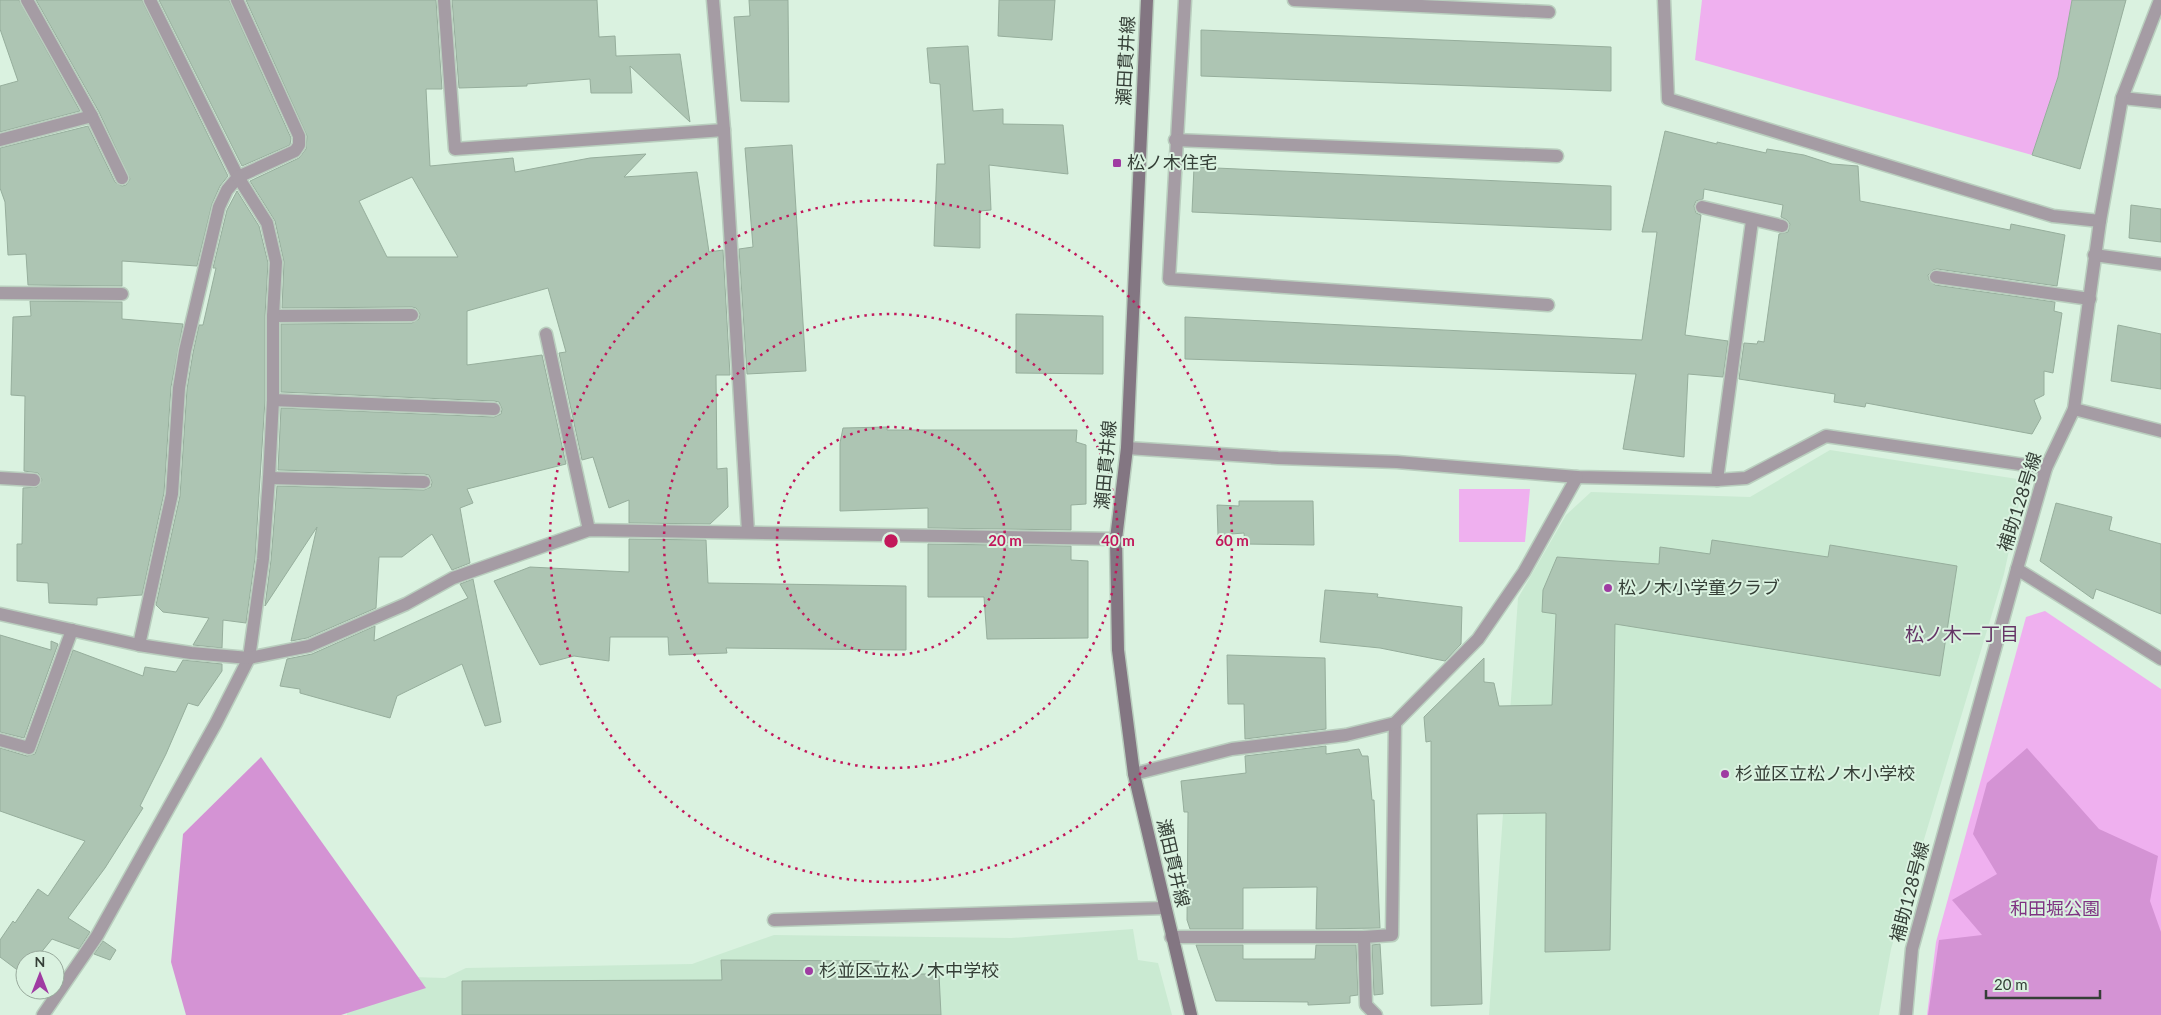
<svg xmlns="http://www.w3.org/2000/svg" width="2161" height="1015" font-family="Lato,'Noto Sans JP',sans-serif">
<style>
.built{fill:#caead2}
.green{fill:#efb0ef}
.forest{fill:#d493d4}
.building{fill:#adc5b3;stroke:#96ae9c;fill-rule:evenodd}
.lines{fill:none;stroke-linecap:round;stroke-linejoin:round}
.lane-casing{stroke:#b9cebe;stroke-width:15}
.street-casing{stroke:#b9cebe;stroke-width:15}
.secondary-casing{stroke:#b9cebe;stroke-width:15}
.lane{stroke:#a59ca4;stroke-width:12}
.street{stroke:#a59ca4;stroke-width:12}
.secondary{stroke:#837682;stroke-width:12}
.ring{fill:none;stroke:#c2185b;stroke-width:2.5;stroke-dasharray:2.5 5}
.poi-dot{fill:#9f3ca2;stroke:#daf2e0;stroke-width:2}
.labels{text-anchor:middle;stroke-width:4;stroke-linejoin:round;paint-order:stroke}
.street-label{font-size:18px;fill:#353f37;stroke:#daf2e0}
.poi-label{font-size:18px;fill:#353f37;stroke:#daf2e0;text-anchor:start}
.park-label{font-size:18px;fill:#7f3382;stroke:#daf2e0}
.neighbourhood-label{font-size:19px;fill:#653466;stroke:#daf2e0}
.centre{fill:#c2185b;stroke:#daf2e0;stroke-width:2.5}
.ring-label{font-size:15px;text-anchor:middle;font-weight:bold;fill:#c2185b;stroke:#daf2e0;stroke-width:4;stroke-linejoin:round;paint-order:stroke}
</style>
<rect width="100%" height="100%" fill="#daf2e0"/>
<g class="built">
<path d="M 1830,450 L 2024,480 L 2004,574 L 1891,949 L 1879,1015 L 1489,1015 L 1518,598 L 1566,515 L 1591,492 L 1750,497 Z"/>
<path d="M 1133,929 L 1138,960 L 1158,963 L 1172,1015 L 347,1015 L 346,975 L 445,978 L 466,968 L 692,964 L 774,935 L 1011,938 Z"/>
</g>
<g class="green">
<path d="M 1702,0 L 2072,0 L 2058,77 L 2032,155 L 1695,60 Z"/>
<path d="M 1459,489 L 1530,489 L 1525,542 L 1459,542 Z"/>
<path d="M 2045,611 L 2161,689 L 2161,1015 L 1927,1015 L 1936,942 L 2026,617 Z"/>
</g>
<g class="forest">
<path d="M 2027,748 L 2099,829 L 2158,856 L 2150,901 L 2161,932 L 2161,1015 L 1928,1015 L 1939,940 L 1982,935 L 1952,900 L 1997,874 L 1973,834 L 1987,783 Z"/>
<path d="M 261,757 L 426,988 L 341,1015 L 186,1015 L 171,962 L 183,834 Z"/>
</g>
<g class="building">
<path d="M 0,0 L 19,0 L 80,111 L 0,132 L 0,86 L 18,81 L 0,29 Z"/>
<path d="M 36,0 L 142,0 L 228,176 L 220,186 L 212,204 L 197,266 L 122,261 L 122,286 L 28,285 L 26,254 L 8,255 L 5,202 L 0,188 L 0,148 L 88,126 L 115,182 L 122,186 L 126,185 L 130,179 L 99,112 Z"/>
<path d="M 159,0 L 229,0 L 291,138 L 290,145 L 242,166 Z"/>
<path d="M 246,0 L 436,0 L 442,89 L 426,89 L 430,166 L 513,158 L 515,172 L 590,158 L 646,154 L 624,177 L 697,172 L 709,252 L 723,250 L 730,375 L 716,375 L 717,469 L 727,468 L 728,507 L 710,524 L 629,523 L 629,500 L 609,508 L 593,457 L 582,460 L 559,353 L 566,352 L 548,288 L 467,311 L 467,365 L 542,355 L 566,464 L 467,489 L 473,503 L 460,508 L 470,563 L 452,570 L 432,534 L 402,557 L 379,557 L 376,608 L 307,638 L 291,641 L 317,527 L 265,606 L 271,560 L 277,486 L 424,490 L 431,487 L 432,482 L 429,475 L 424,474 L 278,470 L 281,408 L 494,417 L 501,414 L 502,409 L 499,402 L 494,401 L 281,392 L 281,324 L 412,323 L 419,319 L 420,314 L 416,308 L 412,307 L 282,308 L 284,262 L 275,221 L 250,181 L 299,158 L 306,149 L 307,136 ZM 412,177 L 458,257 L 387,257 L 359,201 Z"/>
<path d="M 452,0 L 597,0 L 599,37 L 615,36 L 616,56 L 680,54 L 690,122 L 630,66 L 632,93 L 591,93 L 590,79 L 527,84 L 527,86 L 459,88 Z"/>
<path d="M 749,0 L 788,0 L 789,102 L 741,101 L 734,17 L 750,16 Z"/>
<path d="M 999,0 L 1055,0 L 1052,40 L 998,36 Z"/>
<path d="M 2072,0 L 2126,0 L 2080,169 L 2032,155 L 2058,77 Z"/>
<path d="M 1201,30 L 1611,47 L 1611,91 L 1201,76 Z"/>
<path d="M 968,46 L 973,111 L 1003,109 L 1003,124 L 1063,125 L 1068,174 L 989,165 L 991,210 L 980,211 L 980,248 L 934,246 L 937,164 L 945,164 L 940,84 L 930,83 L 927,48 Z"/>
<path d="M 1665,131 L 1717,144 L 1717,142 L 1766,153 L 1767,149 L 1804,155 L 1832,164 L 1858,166 L 1860,201 L 2010,230 L 2011,224 L 2065,235 L 2057,286 L 1937,269 L 1933,270 L 1928,275 L 1929,280 L 1935,285 L 2055,302 L 2054,311 L 2062,313 L 2053,373 L 2044,371 L 2044,395 L 2034,400 L 2041,418 L 2032,434 L 1866,403 L 1865,407 L 1834,402 L 1835,394 L 1739,379 L 1744,343 L 1757,344 L 1758,341 L 1764,342 L 1779,234 L 1788,232 L 1790,224 L 1787,220 L 1781,217 L 1783,205 L 1704,189 L 1703,199 L 1696,201 L 1694,206 L 1696,213 L 1701,215 L 1685,335 L 1728,341 L 1723,377 L 1688,374 L 1684,457 L 1623,449 L 1636,374 L 1185,359 L 1185,317 L 1642,340 L 1657,232 L 1642,232 Z"/>
<path d="M 792,145 L 806,371 L 747,374 L 739,249 L 753,247 L 745,148 Z"/>
<path d="M 1194,167 L 1611,186 L 1611,230 L 1192,212 Z"/>
<path d="M 237,191 L 259,226 L 268,263 L 265,316 L 265,400 L 255,558 L 246,623 L 223,620 L 222,648 L 193,645 L 209,618 L 163,612 L 156,605 L 180,496 L 187,389 L 193,353 L 199,325 L 203,325 L 216,268 L 213,268 L 227,210 Z"/>
<path d="M 2131,205 L 2161,209 L 2161,242 L 2129,238 Z"/>
<path d="M 30,301 L 122,302 L 122,319 L 183,324 L 171,387 L 164,493 L 142,595 L 97,598 L 97,605 L 49,603 L 48,583 L 17,581 L 17,544 L 22,544 L 23,488 L 37,487 L 42,480 L 38,473 L 24,471 L 25,396 L 11,395 L 13,317 L 31,316 Z"/>
<path d="M 1016,314 L 1103,316 L 1103,374 L 1016,373 Z"/>
<path d="M 2118,325 L 2161,334 L 2161,389 L 2111,381 Z"/>
<path d="M 887,427 L 887,430 L 1077,430 L 1076,442 L 1086,445 L 1086,504 L 1071,505 L 1071,530 L 928,528 L 928,508 L 840,511 L 840,443 L 843,428 Z"/>
<path d="M 1239,501 L 1313,501 L 1314,545 L 1245,544 L 1244,533 L 1218,535 L 1217,505 L 1239,506 Z"/>
<path d="M 2056,503 L 2112,517 L 2109,530 L 2161,544 L 2161,614 L 2096,589 L 2093,599 L 2040,561 Z"/>
<path d="M 629,539 L 706,540 L 708,583 L 906,586 L 906,650 L 726,648 L 727,653 L 669,655 L 668,637 L 610,637 L 609,661 L 574,656 L 540,665 L 494,581 L 530,567 L 629,572 Z"/>
<path d="M 1712,540 L 1828,557 L 1830,545 L 1957,566 L 1940,676 L 1615,624 L 1610,950 L 1545,952 L 1546,813 L 1477,814 L 1482,1004 L 1431,1006 L 1431,741 L 1426,742 L 1424,717 L 1484,658 L 1484,682 L 1494,683 L 1499,706 L 1552,705 L 1556,614 L 1542,612 L 1543,590 L 1557,557 L 1659,564 L 1660,547 L 1710,554 Z"/>
<path d="M 928,544 L 1071,546 L 1071,560 L 1088,561 L 1088,638 L 987,639 L 984,597 L 928,597 Z"/>
<path d="M 473,579 L 501,722 L 485,726 L 462,664 L 397,696 L 390,718 L 300,693 L 300,689 L 280,686 L 287,659 L 312,654 L 375,626 L 374,641 L 468,598 L 460,584 Z"/>
<path d="M 1325,590 L 1378,594 L 1377,597 L 1462,607 L 1461,644 L 1445,661 L 1380,648 L 1320,642 Z"/>
<path d="M 0,635 L 51,650 L 51,641 L 58,644 L 24,738 L 0,732 Z"/>
<path d="M 73,650 L 143,676 L 145,667 L 176,672 L 183,660 L 222,664 L 222,671 L 198,706 L 188,703 L 166,754 L 140,806 L 143,808 L 105,868 L 68,918 L 90,932 L 79,949 L 52,939 L 35,960 L 25,960 L 24,975 L 0,957 L 0,940 L 13,921 L 15,923 L 38,889 L 48,896 L 85,841 L 0,811 L 0,748 L 27,756 L 35,754 Z"/>
<path d="M 1227,655 L 1325,658 L 1326,729 L 1245,739 L 1244,704 L 1228,704 Z"/>
<path d="M 1326,746 L 1326,754 L 1359,749 L 1362,756 L 1368,756 L 1372,800 L 1374,800 L 1380,928 L 1316,929 L 1317,887 L 1243,888 L 1243,929 L 1190,929 L 1187,920 L 1188,812 L 1184,812 L 1181,781 L 1246,773 L 1245,756 Z"/>
<path d="M 103,941 L 116,950 L 110,960 L 94,954 Z"/>
<path d="M 1380,944 L 1383,994 L 1374,995 L 1372,945 Z"/>
<path d="M 1196,945 L 1243,945 L 1243,959 L 1315,959 L 1316,945 L 1356,945 L 1358,995 L 1350,996 L 1350,1003 L 1308,1005 L 1308,1002 L 1216,1001 Z"/>
<path d="M 721,960 L 882,961 L 882,974 L 939,974 L 941,1015 L 462,1015 L 462,981 L 722,980 Z"/>
</g>
<g class="lines">
<defs>
<g id="lane">
<path d="M 27,0 L 92,116 L 122,178"/>
<path d="M 444,0 L 455,149 L 724,130"/>
<path d="M 1185,0 L 1169,279 L 1548,305"/>
<path d="M 1294,0 L 1549,12"/>
<path d="M 1664,0 L 1668,99 L 2053,216 L 2100,221"/>
<path d="M 2122,98 L 2161,102"/>
<path d="M 0,140 L 92,116"/>
<path d="M 1175,140 L 1557,156"/>
<path d="M 1702,207 L 1782,226"/>
<path d="M 2094,255 L 2161,264"/>
<path d="M 1936,277 L 2090,299"/>
<path d="M 0,293 L 122,294"/>
<path d="M 273,316 L 412,315"/>
<path d="M 546,334 L 589,530"/>
<path d="M 273,400 L 494,409"/>
<path d="M 2074,409 L 2161,431"/>
<path d="M 0,478 L 34,480"/>
<path d="M 269,478 L 424,482"/>
<path d="M 1717,480 L 1752,221"/>
<path d="M 139,645 L 172,494 L 179,388 L 185,351 L 219,207 L 227,190 L 238,177 L 150,0"/>
<path d="M 0,740 L 29,748 L 72,630"/>
<path d="M 774,920 L 1165,908"/>
<path d="M 1171,937 L 1364,937 L 1392,935 L 1395,723"/>
<path d="M 1364,937 L 1366,1005 L 1376,1015"/>
<path d="M 43,1015 L 97,936 L 216,723 L 249,658 L 263,559 L 269,478 L 273,400 L 273,316 L 276,262 L 267,223 L 238,177 L 295,151 L 299,145 L 299,136 L 237,0"/>
</g>
<g id="street">
<path d="M 713,0 L 724,130 L 748,532"/>
<path d="M 1127,448 L 1278,458 L 1397,462 L 1577,477 L 1717,480 L 1746,478 L 1826,436 L 2046,468"/>
<path d="M 2017,569 L 2161,659"/>
<path d="M 0,614 L 139,645 L 191,653 L 249,658 L 309,646 L 406,604 L 453,578 L 589,530 L 1116,539"/>
<path d="M 1134,774 L 1232,749 L 1346,735 L 1395,723 L 1478,639 L 1524,572 L 1577,477"/>
<path d="M 1906,1015 L 1912,949 L 2017,569 L 2046,468 L 2074,409 L 2100,221 L 2122,98 L 2160,0"/>
</g>
<path id="secondary" d="M 1147,0 L 1127,448 L 1116,539 L 1118,650 L 1134,774 L 1191,1015"/>
</defs>
<use href="#lane" class="lane-casing"/>
<use href="#street" class="street-casing"/>
<use href="#secondary" class="secondary-casing"/>
<use href="#lane" class="lane"/>
<use href="#street" class="street"/>
<use href="#secondary" class="secondary"/>
</g>
<g class="ring">
<circle cx="891" cy="541" r="114"/>
<circle cx="891" cy="541" r="227"/>
<circle cx="891" cy="541" r="341"/>
</g>
<g class="poi-dot">
<rect x="1112" y="158" width="10" height="10" rx="2.5"/>
<circle cx="1608" cy="588" r="5"/>
<circle cx="1725" cy="774" r="5"/>
<circle cx="809" cy="971" r="5"/>
</g>
<g class="labels">
<g class="street-label">
<text transform="translate(1126 61) rotate(-87)" y="6">瀬田貫井線</text>
<text transform="translate(1106 465) rotate(-85)" y="6">瀬田貫井線</text>
<text transform="translate(2020 502) rotate(-72)" y="6">補助128号線</text>
<text transform="translate(1173 863) rotate(77)" y="6">瀬田貫井線</text>
<text transform="translate(1910 892) rotate(-75)" y="6">補助128号線</text>
</g>
<g class="poi-label">
<text x="1127" y="169">松ノ木住宅</text>
<text x="1618" y="594">松ノ木小学童クラブ</text>
<text x="1735" y="780">杉並区立松ノ木小学校</text>
<text x="819" y="977">杉並区立松ノ木中学校</text>
</g>
<g class="park-label">
<text x="2055" y="915">和田堀公園</text>
</g>
<g class="neighbourhood-label">
<text x="1962" y="641">松ノ木一丁目</text>
</g>
</g>
<circle cx="891" cy="541" r="8" class="centre"/>
<g class="ring-label">
<text x="1005" y="546">20 m</text>
<text x="1118" y="546">40 m</text>
<text x="1232" y="546">60 m</text>
</g>
<g transform="translate(40 975)"><circle r="24" fill="#daf2e0" stroke="#98aa9c"/>
<path d="M0-4L9 19L0 12L-9 19Z" fill="#9f3ca2"/>
<text y="-8" font-size="14" font-weight="bold" text-anchor="middle" fill="#353f37">N</text>
</g>
<path d="M1986 990v8h114v-8" fill="none" stroke="#353f37" stroke-width="2.5"/>
<text x="1994" y="990" font-size="15" fill="#353f37" stroke="#daf2e0" stroke-width="4" paint-order="stroke">20 m</text>
</svg>
